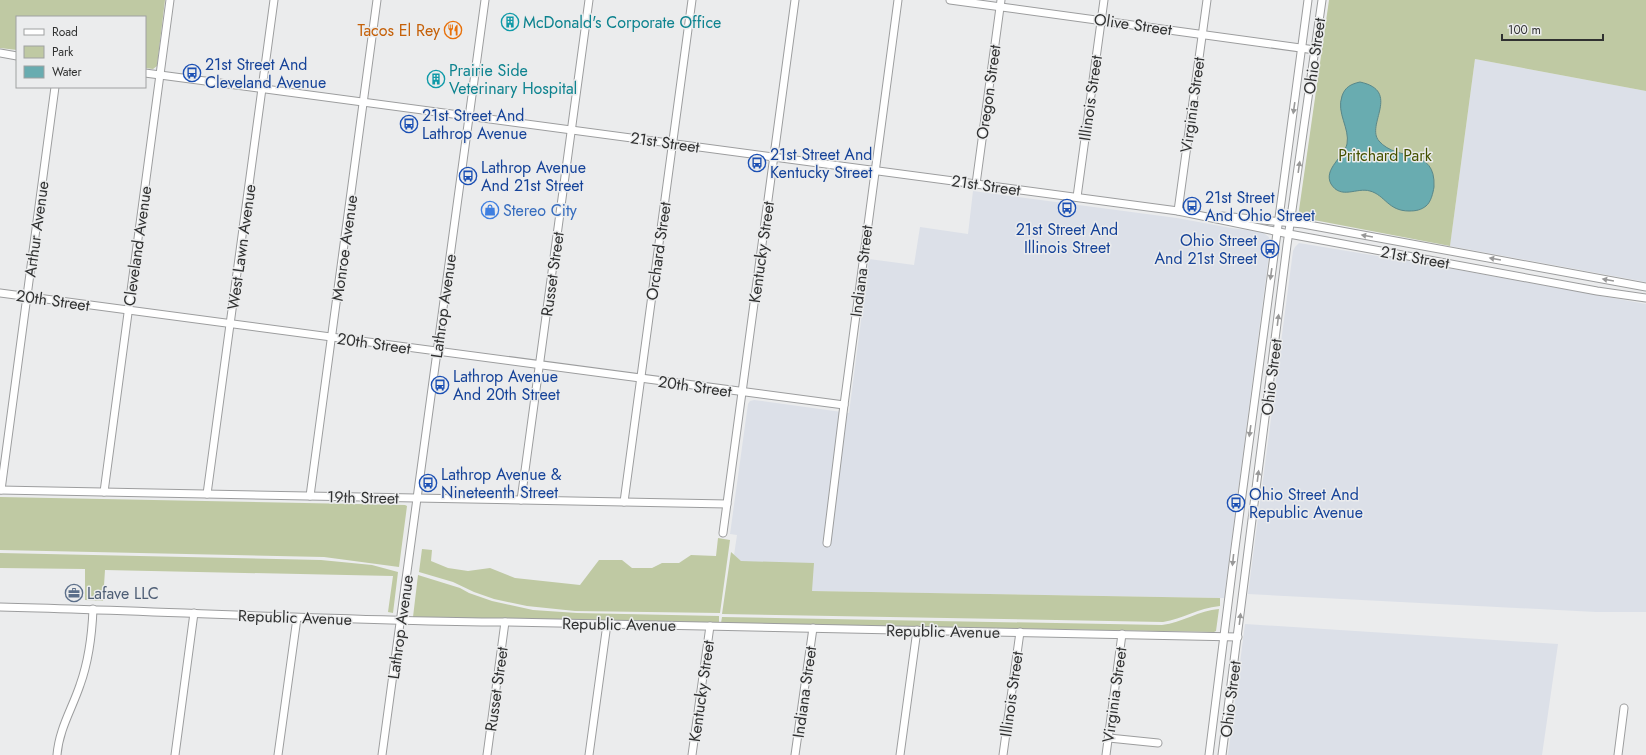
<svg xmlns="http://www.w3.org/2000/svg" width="1646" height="755" font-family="Jost,sans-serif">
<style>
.built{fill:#dce0e8}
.green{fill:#bfc9a3}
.water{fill:#69acb0;stroke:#58878a}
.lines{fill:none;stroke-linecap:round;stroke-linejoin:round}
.minor-casing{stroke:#9c9d9e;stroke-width:9}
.minor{stroke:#fff;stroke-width:7}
.oneway{fill:#989898}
.labels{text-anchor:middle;stroke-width:3;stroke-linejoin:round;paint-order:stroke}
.culture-label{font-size:16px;fill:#0d838f;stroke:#ebeced;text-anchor:start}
.street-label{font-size:16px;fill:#303131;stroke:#ebeced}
.food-label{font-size:16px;fill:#c56008;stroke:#ebeced;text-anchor:end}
.transit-label{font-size:16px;fill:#164399;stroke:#ebeced;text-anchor:start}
.park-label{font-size:16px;fill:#455100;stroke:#ebeced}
.shop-label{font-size:16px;fill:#366cbe;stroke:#ebeced;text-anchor:start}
.service-label{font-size:16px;fill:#4e5e75;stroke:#ebeced;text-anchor:start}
</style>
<rect width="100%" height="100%" fill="#ebeced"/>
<g class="built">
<path d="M 1475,59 L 1646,91 L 1646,282 L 1450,246 Z"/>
<path d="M 973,191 L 1177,218 L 1231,228 L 1262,232 L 1269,237 L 1270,247 L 1224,598 L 811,591 L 812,581 L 730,582 L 737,535 L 730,534 L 748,404 L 750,401 L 754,400 L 849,413 L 869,259 L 914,265 L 920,227 L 968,234 Z"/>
<path d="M 1299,243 L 1426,264 L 1646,304 L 1646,612 L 1596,612 L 1248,594 L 1293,251 L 1295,247 Z"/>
<path d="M 1245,624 L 1558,644 L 1542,755 L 1228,755 Z"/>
</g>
<g class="green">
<path d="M 0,0 L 165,0 L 157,66 L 153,69 L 145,68 L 145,17 L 17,17 L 17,50 L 0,48 Z"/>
<path d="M 1329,0 L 1646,0 L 1646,91 L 1475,59 L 1450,246 L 1298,217 Z"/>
<path d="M 0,497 L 405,505 L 407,506 L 399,567 L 324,557 L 0,550 Z"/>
<path d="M 718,538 L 730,540 L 720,613 L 575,611 L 527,606 L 494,599 L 474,592 L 453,582 L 419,572 L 422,549 L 432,550 L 431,561 L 448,568 L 468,571 L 490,568 L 515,578 L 580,585 L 599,560 L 622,560 L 632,568 L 652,568 L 662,563 L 679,563 L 691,555 L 716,556 Z"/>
<path d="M 731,552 L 741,561 L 814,563 L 812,591 L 1220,598 L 1220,606 C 1197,608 1183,619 1163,622 L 722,614 Z"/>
<path d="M 0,553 L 321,560 L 372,565 L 398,572 L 393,613 L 388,612 L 393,576 L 105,570 L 103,601 L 85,600 L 85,569 L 0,568 Z"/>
<path d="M 418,575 L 460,588 L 469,593 L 492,601 L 533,610 L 577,613 L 719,616 L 719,623 L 413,617 Z"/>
<path d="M 1219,609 L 1216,631 L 1214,632 L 721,623 L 722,617 L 1162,625 C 1182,623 1199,610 1219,609 Z"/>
</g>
<path class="water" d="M 1360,82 C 1402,91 1365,125 1379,141 C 1398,163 1436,146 1434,187 C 1433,193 1431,202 1426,206 C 1421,210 1416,211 1409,211 C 1388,211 1385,195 1370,191 C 1357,187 1341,200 1331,184 C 1323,169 1344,157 1347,144 C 1350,128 1336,113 1342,96 C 1345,87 1351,84 1360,82 Z"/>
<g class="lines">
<defs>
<g id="minor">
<path d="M 950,0 L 1315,50"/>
<path d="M 0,53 L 17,56"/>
<path d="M 145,73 L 1178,211 L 1289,234 L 1597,291 L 1646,298"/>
<path d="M 976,184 L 1001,0"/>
<path d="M 1077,197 L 1104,0"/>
<path d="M 1178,211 L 1207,0"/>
<path d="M 1222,216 L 1303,224 L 1646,287"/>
<path d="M 0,293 L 844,405"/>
<path d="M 0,490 L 727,504"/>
<path d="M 1,490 L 55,87"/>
<path d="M 104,492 L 170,0"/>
<path d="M 207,494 L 274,0"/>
<path d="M 310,496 L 377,0"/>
<path d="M 521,500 L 589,0"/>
<path d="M 624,502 L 692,0"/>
<path d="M 723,533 L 795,0"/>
<path d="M 827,543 L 844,405 L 898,0"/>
<path d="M 0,607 C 168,611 336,621 505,622 L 1238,637"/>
<path d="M 1109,738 L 1158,743"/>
<path d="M 57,755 C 59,729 72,709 80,685 C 89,660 92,635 93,609"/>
<path d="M 175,755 L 194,613"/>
<path d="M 278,755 L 297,618"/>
<path d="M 382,755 L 485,0"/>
<path d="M 487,755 L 505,622"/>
<path d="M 589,755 L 607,624"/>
<path d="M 692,755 L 710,626"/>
<path d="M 795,755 L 813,628"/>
<path d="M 900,755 L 917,630"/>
<path d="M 1003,755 L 1020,632"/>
<path d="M 1106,755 L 1122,634"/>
<path d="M 1209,755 L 1235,548 L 1308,0"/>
<path d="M 1222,755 L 1287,245 L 1322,0"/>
<path d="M 1618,755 L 1624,708"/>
</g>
</defs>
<use href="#minor" class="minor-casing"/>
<use href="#minor" class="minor"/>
</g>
<defs><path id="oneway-solid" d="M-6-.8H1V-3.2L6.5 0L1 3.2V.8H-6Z"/></defs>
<g class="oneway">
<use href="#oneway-solid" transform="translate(1294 108) rotate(98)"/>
<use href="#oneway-solid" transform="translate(1299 167) rotate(-82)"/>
<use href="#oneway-solid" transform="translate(1367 236) rotate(-170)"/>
<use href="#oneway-solid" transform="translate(1495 259) rotate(-170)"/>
<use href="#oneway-solid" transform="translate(1271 274) rotate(98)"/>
<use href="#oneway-solid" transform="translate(1608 280) rotate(-170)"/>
<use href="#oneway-solid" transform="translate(1278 320) rotate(-83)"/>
<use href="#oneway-solid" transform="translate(1250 431) rotate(98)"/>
<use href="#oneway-solid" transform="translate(1258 476) rotate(-83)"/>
<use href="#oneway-solid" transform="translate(1233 560) rotate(96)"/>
<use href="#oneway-solid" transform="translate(1240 619) rotate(-83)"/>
</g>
<defs>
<symbol id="building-ring" viewBox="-11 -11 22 22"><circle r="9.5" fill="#ebeced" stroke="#0f9aa8" stroke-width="1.5"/><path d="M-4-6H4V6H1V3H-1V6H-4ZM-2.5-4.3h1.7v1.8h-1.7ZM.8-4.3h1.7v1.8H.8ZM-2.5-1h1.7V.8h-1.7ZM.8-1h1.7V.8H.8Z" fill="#0f9aa8"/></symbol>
<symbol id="restaurant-ring" viewBox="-11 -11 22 22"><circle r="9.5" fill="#ebeced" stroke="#e8710a" stroke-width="1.5"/><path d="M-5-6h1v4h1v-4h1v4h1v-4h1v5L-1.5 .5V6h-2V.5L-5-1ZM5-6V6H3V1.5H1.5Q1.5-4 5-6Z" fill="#e8710a"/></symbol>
<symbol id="bus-ring" viewBox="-11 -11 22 22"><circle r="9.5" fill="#ebeced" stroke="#1a4fb4" stroke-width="1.5"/><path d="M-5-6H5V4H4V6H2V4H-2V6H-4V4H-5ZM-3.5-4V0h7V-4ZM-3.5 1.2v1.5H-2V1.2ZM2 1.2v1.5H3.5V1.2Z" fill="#1a4fb4"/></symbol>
<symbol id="shop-ring" viewBox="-11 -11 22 22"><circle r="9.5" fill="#ebeced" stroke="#3f7fe0" stroke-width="1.5"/><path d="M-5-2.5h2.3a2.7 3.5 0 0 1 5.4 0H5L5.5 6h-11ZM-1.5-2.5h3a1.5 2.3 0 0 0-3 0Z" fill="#3f7fe0"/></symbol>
<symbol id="office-ring" viewBox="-11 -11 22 22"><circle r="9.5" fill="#ebeced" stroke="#5c6f8a" stroke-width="1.5"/><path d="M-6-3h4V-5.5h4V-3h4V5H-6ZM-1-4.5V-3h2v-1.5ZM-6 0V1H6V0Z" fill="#5c6f8a"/></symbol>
</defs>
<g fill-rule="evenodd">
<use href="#building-ring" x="500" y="12" width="20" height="20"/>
<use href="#restaurant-ring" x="443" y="20" width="20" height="20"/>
<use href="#bus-ring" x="182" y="63" width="20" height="20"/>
<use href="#building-ring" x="426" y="69" width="20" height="20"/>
<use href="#bus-ring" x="399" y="114" width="20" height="20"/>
<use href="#bus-ring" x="747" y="153" width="20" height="20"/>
<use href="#bus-ring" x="458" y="166" width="20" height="20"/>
<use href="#bus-ring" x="1182" y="196" width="20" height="20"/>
<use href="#bus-ring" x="1057" y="198" width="20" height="20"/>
<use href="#shop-ring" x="480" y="200" width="20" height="20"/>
<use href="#bus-ring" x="1260" y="239" width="20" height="20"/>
<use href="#bus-ring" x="430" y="375" width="20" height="20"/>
<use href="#bus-ring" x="418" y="473" width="20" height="20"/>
<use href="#bus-ring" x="1226" y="493" width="20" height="20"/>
<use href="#office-ring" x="64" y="583" width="20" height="20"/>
</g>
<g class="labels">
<g class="culture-label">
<text x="523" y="28">McDonald's Corporate Office</text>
<text x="449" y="76">Prairie Side<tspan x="449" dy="18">Veterinary Hospital</tspan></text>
</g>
<g class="street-label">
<text transform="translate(1133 24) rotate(8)" y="6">Olive Street</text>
<text transform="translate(1314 56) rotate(-82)" y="6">Ohio Street</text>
<text transform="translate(988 92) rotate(-82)" y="6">Oregon Street</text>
<text transform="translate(1090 98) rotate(-82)" y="6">Illinois Street</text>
<text transform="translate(1192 105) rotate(-82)" y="6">Virginia Street</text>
<text transform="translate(665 142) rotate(8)" y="6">21st Street</text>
<text transform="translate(986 185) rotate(8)" y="6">21st Street</text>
<text transform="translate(36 229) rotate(-82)" y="6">Arthur Avenue</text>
<text transform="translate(137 246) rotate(-82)" y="6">Cleveland Avenue</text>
<text transform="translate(241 247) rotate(-82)" y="6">West Lawn Avenue</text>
<text transform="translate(344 248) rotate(-82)" y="6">Monroe Avenue</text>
<text transform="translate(658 251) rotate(-82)" y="6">Orchard Street</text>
<text transform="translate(761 252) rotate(-82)" y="6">Kentucky Street</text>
<text transform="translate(1415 257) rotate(10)" y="6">21st Street</text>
<text transform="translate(861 271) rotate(-83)" y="6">Indiana Street</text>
<text transform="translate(552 274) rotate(-82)" y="6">Russet Street</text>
<text transform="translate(53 300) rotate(8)" y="6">20th Street</text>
<text transform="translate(443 306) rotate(-82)" y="6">Lathrop Avenue</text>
<text transform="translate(374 343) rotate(8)" y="6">20th Street</text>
<text transform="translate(1271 377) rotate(-83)" y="6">Ohio Street</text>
<text transform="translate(695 386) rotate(8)" y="6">20th Street</text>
<text transform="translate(363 497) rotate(1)" y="6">19th Street</text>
<text transform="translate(295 617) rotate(2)" y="6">Republic Avenue</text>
<text transform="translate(619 624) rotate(1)" y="6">Republic Avenue</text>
<text transform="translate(400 627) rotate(-82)" y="6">Lathrop Avenue</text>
<text transform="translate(943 631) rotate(1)" y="6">Republic Avenue</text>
<text transform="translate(496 689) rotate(-82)" y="6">Russet Street</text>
<text transform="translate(701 691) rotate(-82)" y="6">Kentucky Street</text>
<text transform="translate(804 692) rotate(-82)" y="6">Indiana Street</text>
<text transform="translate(1011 694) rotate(-82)" y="6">Illinois Street</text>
<text transform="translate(1114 695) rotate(-82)" y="6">Virginia Street</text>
<text transform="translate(1230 699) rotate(-83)" y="6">Ohio Street</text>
</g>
<g class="food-label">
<text x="440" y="36">Tacos El Rey</text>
</g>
<g class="transit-label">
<text x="205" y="70">21st Street And<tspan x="205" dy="18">Cleveland Avenue</tspan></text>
<text x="422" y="121">21st Street And<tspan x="422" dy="18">Lathrop Avenue</tspan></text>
<text x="770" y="160">21st Street And<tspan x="770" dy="18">Kentucky Street</tspan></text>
<text x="481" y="173">Lathrop Avenue<tspan x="481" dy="18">And 21st Street</tspan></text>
<text x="1205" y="203">21st Street<tspan x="1205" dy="18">And Ohio Street</tspan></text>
<text x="1067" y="235" text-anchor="middle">21st Street And<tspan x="1067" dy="18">Illinois Street</tspan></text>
<text x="1257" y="246" text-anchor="end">Ohio Street<tspan x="1257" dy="18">And 21st Street</tspan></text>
<text x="453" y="382">Lathrop Avenue<tspan x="453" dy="18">And 20th Street</tspan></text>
<text x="441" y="480">Lathrop Avenue &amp;<tspan x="441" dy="18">Nineteenth Street</tspan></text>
<text x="1249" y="500">Ohio Street And<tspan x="1249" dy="18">Republic Avenue</tspan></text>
</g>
<g class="park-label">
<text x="1385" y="161">Pritchard Park</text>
</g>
<g class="shop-label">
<text x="503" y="216">Stereo City</text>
</g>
<g class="service-label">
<text x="87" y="599">Lafave LLC</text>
</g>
</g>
<rect x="16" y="16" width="130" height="72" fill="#ebeced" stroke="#a0a1a2"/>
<rect x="24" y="29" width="20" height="6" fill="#ffffff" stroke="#a0a1a2"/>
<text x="52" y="36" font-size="12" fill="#303131">Road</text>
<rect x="24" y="46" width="20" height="12" fill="#bfc9a3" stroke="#a0a1a2"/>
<text x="52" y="56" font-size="12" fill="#303131">Park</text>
<rect x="24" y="66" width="20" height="12" fill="#69acb0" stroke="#a0a1a2"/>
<text x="52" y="76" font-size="12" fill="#303131">Water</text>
<path d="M1502 34v6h101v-6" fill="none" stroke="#303131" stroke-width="2"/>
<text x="1508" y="34" font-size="12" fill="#303131" stroke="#ebeced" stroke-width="3" paint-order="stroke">100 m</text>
</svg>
